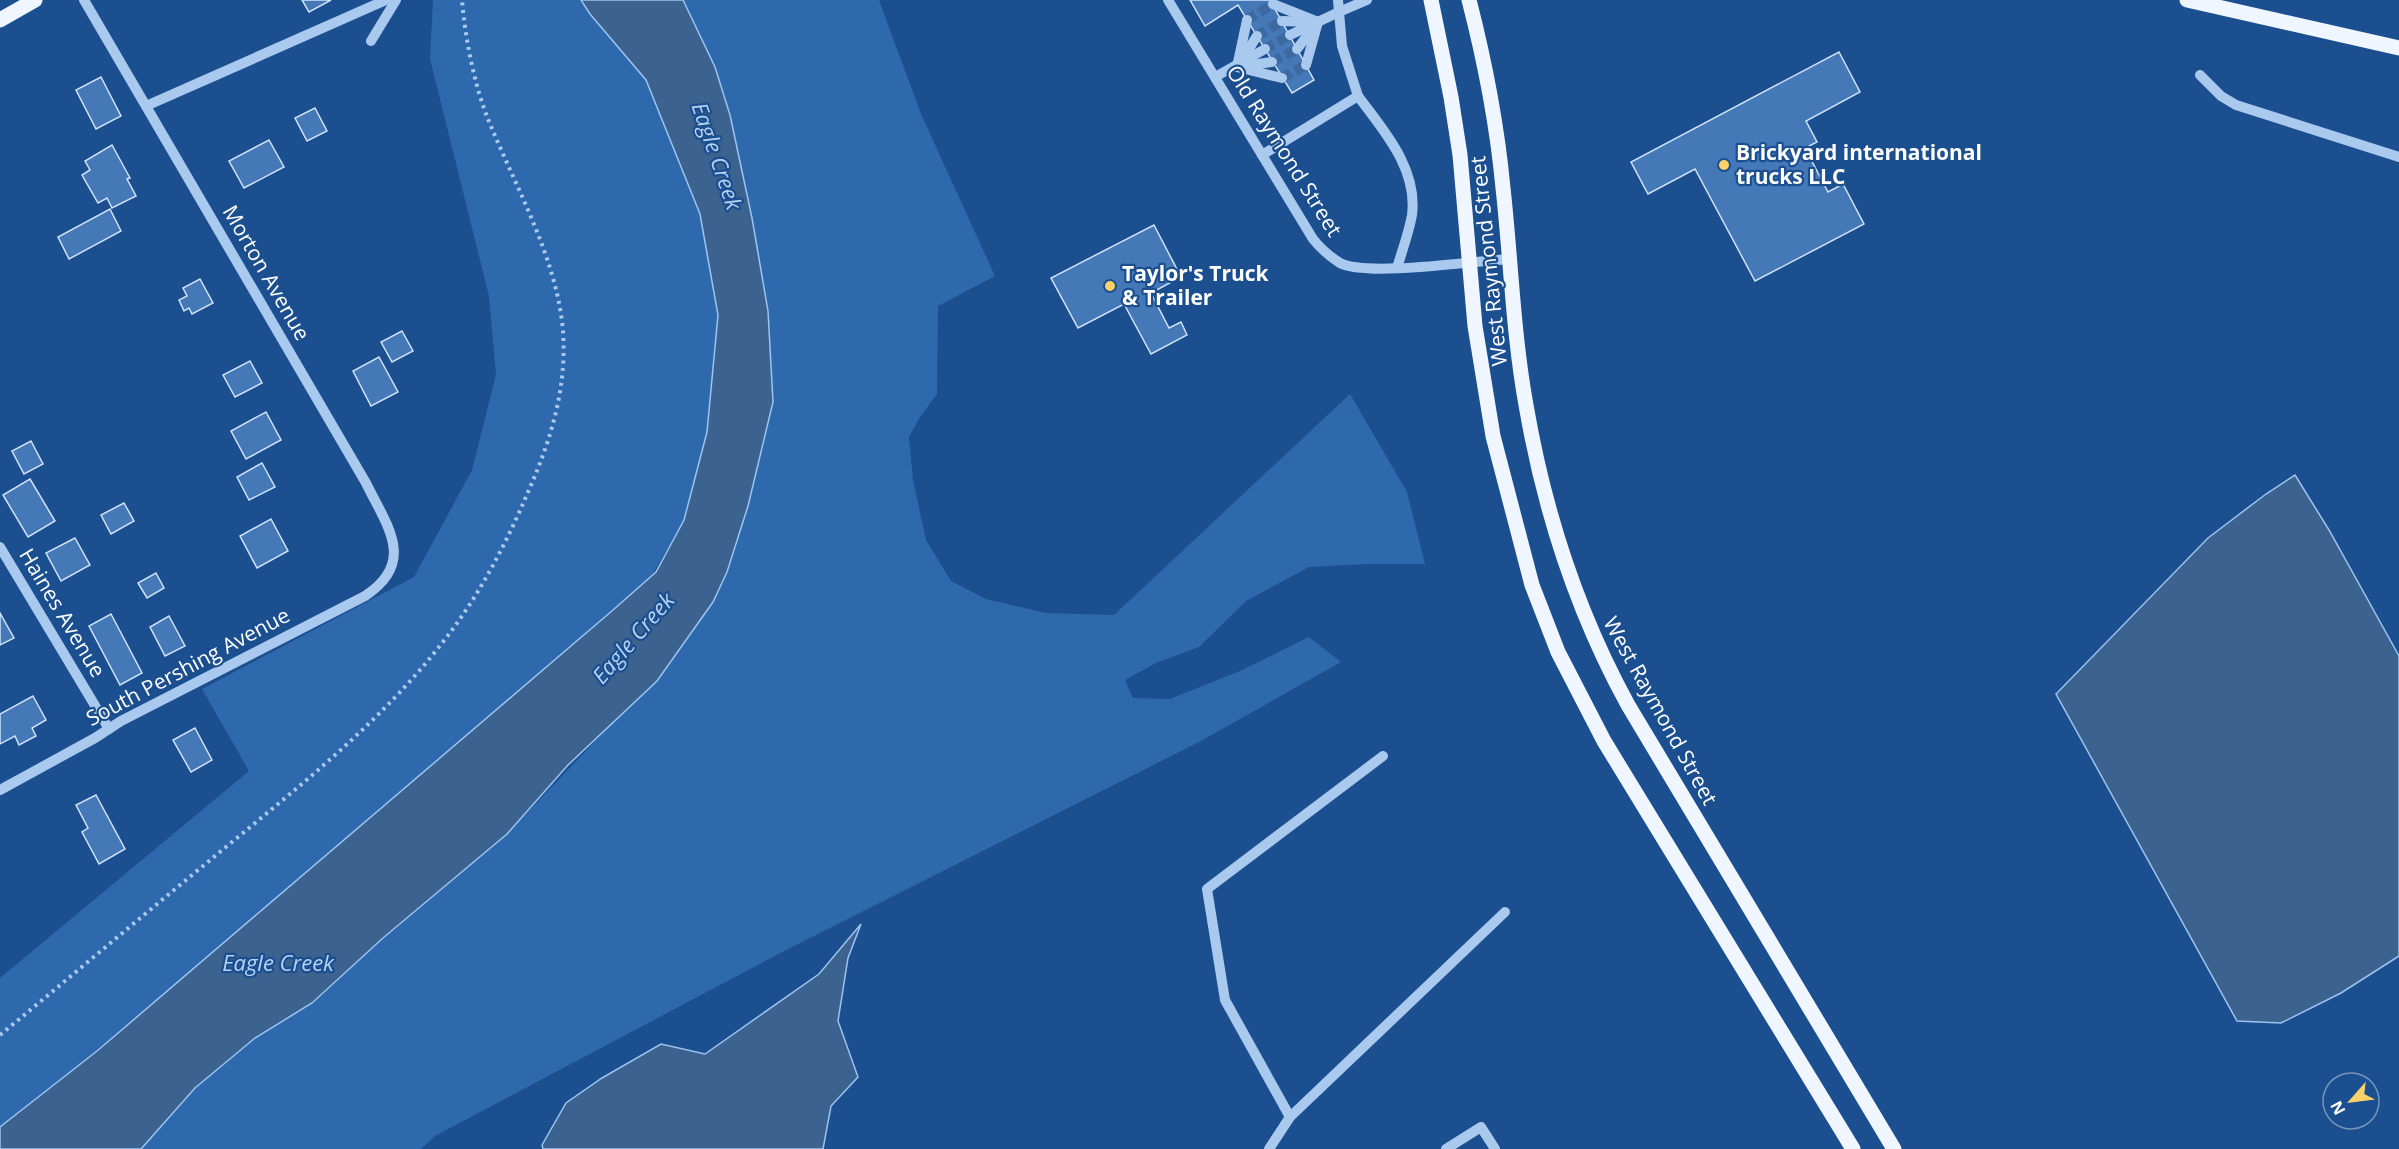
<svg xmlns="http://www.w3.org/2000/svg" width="2399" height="1149" font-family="'Open Sans',sans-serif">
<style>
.green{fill:#2e69ad}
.water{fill:#3c6290;stroke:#9cc4f0;stroke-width:1.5}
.building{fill:#4478b7;stroke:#cfe3fa;stroke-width:1.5}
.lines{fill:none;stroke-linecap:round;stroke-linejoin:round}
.minor-tunnel{stroke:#3d69a0;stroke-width:10;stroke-dasharray:10 5;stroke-linecap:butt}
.path{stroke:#a9c9ee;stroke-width:4;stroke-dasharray:3 4.5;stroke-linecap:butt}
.minor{stroke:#a9c9ee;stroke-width:10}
.major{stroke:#f0f6ff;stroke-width:15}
.poi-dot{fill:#ffd166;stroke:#1b4f8f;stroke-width:2}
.labels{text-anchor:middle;stroke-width:4.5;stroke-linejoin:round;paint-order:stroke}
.street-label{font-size:21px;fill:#fff;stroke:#1b4f8f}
.poi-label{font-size:21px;font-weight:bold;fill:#fff;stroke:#1b4f8f;text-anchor:start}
.water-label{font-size:22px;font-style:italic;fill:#b5d3f5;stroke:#1b4f8f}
</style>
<rect width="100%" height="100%" fill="#1b4f8f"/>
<g class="green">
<path d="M 433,0 L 581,0 L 590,14 L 646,80 L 700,214 L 718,315 L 707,432 L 684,520 L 651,577 L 609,614 L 89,1057 L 0,1126 L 0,978 L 249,771 L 202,689 L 414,577 L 472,470 L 496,375 L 489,296 L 430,59 Z"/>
<path d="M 683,0 L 879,0 L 921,114 L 995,276 L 938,306 L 937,394 L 920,417 L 909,437 L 913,480 L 926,540 L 951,581 L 986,599 L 1046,613 L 1114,615 L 1350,394 L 1407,492 L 1425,564 L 1368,564 L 1309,567 L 1246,601 L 1199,647 L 1158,662 L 1125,680 L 1133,698 L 1170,699 L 1240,671 L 1309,637 L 1341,662 L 1201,741 L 786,950 L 435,1136 L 421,1149 L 138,1149 L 195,1088 L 255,1038 L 376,945 L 507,834 L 619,716 L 686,641 L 727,572 L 726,99 L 715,67 Z"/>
</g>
<g class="water">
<path d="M 581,0 L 683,0 L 715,67 L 730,115 L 752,218 L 768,311 L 773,402 L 748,506 L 727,572 L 713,602 L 657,681 L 568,765 L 507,834 L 383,938 L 312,1003 L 255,1038 L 195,1088 L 141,1149 L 0,1149 L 0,1127 L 97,1051 L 613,610 L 656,572 L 684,520 L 707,432 L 718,315 L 700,214 L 646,80 L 590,14 Z"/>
<path d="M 2295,475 L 2329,530 L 2399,656 L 2399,956 L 2341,993 L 2281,1023 L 2237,1021 L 2056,694 L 2208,538 L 2266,494 Z"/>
<path d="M 861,924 L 848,958 L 838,1021 L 858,1077 L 831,1106 L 823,1149 L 543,1149 L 542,1145 L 566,1103 L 602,1078 L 661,1044 L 705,1054 L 819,974 Z"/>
</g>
<g class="building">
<path d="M 302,0 L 331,0 L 309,12 Z"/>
<path d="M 1190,0 L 1270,0 L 1314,80 L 1292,93 L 1238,5 L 1205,26 Z"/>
<path d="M 1839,52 L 1860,92 L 1806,121 L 1817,142 L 1805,148 L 1828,192 L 1843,184 L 1864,224 L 1755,281 L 1695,169 L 1648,194 L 1631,162 Z"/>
<path d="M 101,77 L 121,116 L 96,129 L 76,90 Z"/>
<path d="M 315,108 L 327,131 L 307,141 L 295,118 Z"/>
<path d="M 269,140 L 284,167 L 244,188 L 229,161 Z"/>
<path d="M 112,145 L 130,178 L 127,179 L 136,196 L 112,208 L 107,198 L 98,203 L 82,175 L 90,170 L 85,161 Z"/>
<path d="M 110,209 L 121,231 L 69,259 L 58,237 Z"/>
<path d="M 1154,225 L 1181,277 L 1151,293 L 1169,328 L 1181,322 L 1187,335 L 1151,354 L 1124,304 L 1078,328 L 1051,278 Z"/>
<path d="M 200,279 L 213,303 L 192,314 L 189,308 L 184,311 L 179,300 L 187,296 L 183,288 Z"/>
<path d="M 402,331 L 413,351 L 392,362 L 381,342 Z"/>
<path d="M 379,357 L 398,392 L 371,406 L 353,371 Z"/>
<path d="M 250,361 L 262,383 L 235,397 L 223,375 Z"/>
<path d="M 266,412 L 281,440 L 246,459 L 231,431 Z"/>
<path d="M 31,441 L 43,464 L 24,474 L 12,451 Z"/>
<path d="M 262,463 L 275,487 L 249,500 L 237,477 Z"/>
<path d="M 30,479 L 55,521 L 28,537 L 3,495 Z"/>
<path d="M 124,503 L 134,521 L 111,534 L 101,515 Z"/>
<path d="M 271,519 L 288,551 L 257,568 L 240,536 Z"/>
<path d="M 75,538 L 90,565 L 61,581 L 46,553 Z"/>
<path d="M 156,573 L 164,588 L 147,598 L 138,583 Z"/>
<path d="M 0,613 L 14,638 L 0,645 Z"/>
<path d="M 111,614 L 142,673 L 120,685 L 89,626 Z"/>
<path d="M 169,616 L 185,646 L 165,656 L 150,627 Z"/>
<path d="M 33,696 L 46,720 L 32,728 L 36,736 L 19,745 L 15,736 L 0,744 L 0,714 Z"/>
<path d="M 195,728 L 212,760 L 191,772 L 173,740 Z"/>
<path d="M 96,795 L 125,849 L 99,864 L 82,832 L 88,828 L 76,805 Z"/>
</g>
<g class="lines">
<g class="minor-tunnel">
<path d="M 1247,20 L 1273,4"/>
<path d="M 1257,36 L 1282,21"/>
<path d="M 1265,49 L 1290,35"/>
<path d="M 1272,62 L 1297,49"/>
<path d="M 1282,78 L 1306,65"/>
</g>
<path class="path" d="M 0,1035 C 68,979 135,922 203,866 C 288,795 378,727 446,638 C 480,594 507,542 528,492 C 551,440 567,388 563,331 C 557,258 515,186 488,119 C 474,84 465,37 462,0"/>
<g class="minor">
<path d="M 1168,0 L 1313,239 C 1321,249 1329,256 1340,263 C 1367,277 1474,261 1509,259"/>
<path d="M 1273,4 L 1318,22"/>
<path d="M 1282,21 L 1309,22"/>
<path d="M 1290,35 L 1339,12 L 1338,0"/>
<path d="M 371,41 L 396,0"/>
<path d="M 1297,49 L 1314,27"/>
<path d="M 1241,61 L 1257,36"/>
<path d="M 1306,65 L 1318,22"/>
<path d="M 1244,66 L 1272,62"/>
<path d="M 1237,67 L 1247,20"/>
<path d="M 1237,67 L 1282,78"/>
<path d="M 2200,75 L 2221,96 L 2236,105 L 2399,157"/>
<path d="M 1215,77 L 1265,49"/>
<path d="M 1358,96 C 1383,130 1418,168 1412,215 C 1409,232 1402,251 1397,268"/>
<path d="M 146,106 L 386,0"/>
<path d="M 1262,155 L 1358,96 L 1342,46 L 1339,12 L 1367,0"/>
<path d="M 0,547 L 109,729"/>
<path d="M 0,790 L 95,738 L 121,721 L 365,596 C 417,562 387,526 366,483 L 84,0"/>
<path d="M 1290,1117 L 1225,1000 L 1207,889 L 1383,756"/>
<path d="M 1269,1149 L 1290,1117 L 1505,912"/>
<path d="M 1446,1149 L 1481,1127 L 1495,1149"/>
</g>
<g class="major">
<path d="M 1431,0 L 1451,97 L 1460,155 L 1475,326 L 1493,436 L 1532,585 L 1558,652 L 1604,741 L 1853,1149"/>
<path d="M 1469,0 C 1485,62 1497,124 1503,188 C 1511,260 1513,333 1526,405 C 1544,510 1577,612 1628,705 L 1894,1149"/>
<path d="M 2187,0 L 2399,48"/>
<path d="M 0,20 L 35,0"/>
</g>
</g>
<g class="poi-dot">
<circle cx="1724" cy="165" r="6"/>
<circle cx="1110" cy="286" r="6"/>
</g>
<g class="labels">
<g class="street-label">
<text transform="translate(1284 151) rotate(58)" y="7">Old Raymond Street</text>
<text transform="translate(1489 261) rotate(-96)" y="7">West Raymond Street</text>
<text transform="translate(266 273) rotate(60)" y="7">Morton Avenue</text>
<text transform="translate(62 613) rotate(59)" y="7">Haines Avenue</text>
<text transform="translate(188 667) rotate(-28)" y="7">South Pershing Avenue</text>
<text transform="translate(1660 711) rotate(61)" y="7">West Raymond Street</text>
</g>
<g class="poi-label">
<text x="1736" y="160">Brickyard international<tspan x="1736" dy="24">trucks LLC</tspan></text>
<text x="1122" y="281">Taylor's Truck<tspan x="1122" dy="24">&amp; Trailer</tspan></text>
</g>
<g class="water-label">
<text transform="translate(717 156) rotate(71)" y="8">Eagle Creek</text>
<text transform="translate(633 638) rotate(-49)" y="8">Eagle Creek</text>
<text x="278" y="971">Eagle Creek</text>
</g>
</g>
<g transform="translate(2351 1101) rotate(242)"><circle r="28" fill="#1b4f8f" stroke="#7695bc" stroke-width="1.5"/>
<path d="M0-4.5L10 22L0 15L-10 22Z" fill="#ffd166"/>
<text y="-9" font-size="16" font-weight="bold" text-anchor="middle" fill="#ffffff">N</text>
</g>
</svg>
